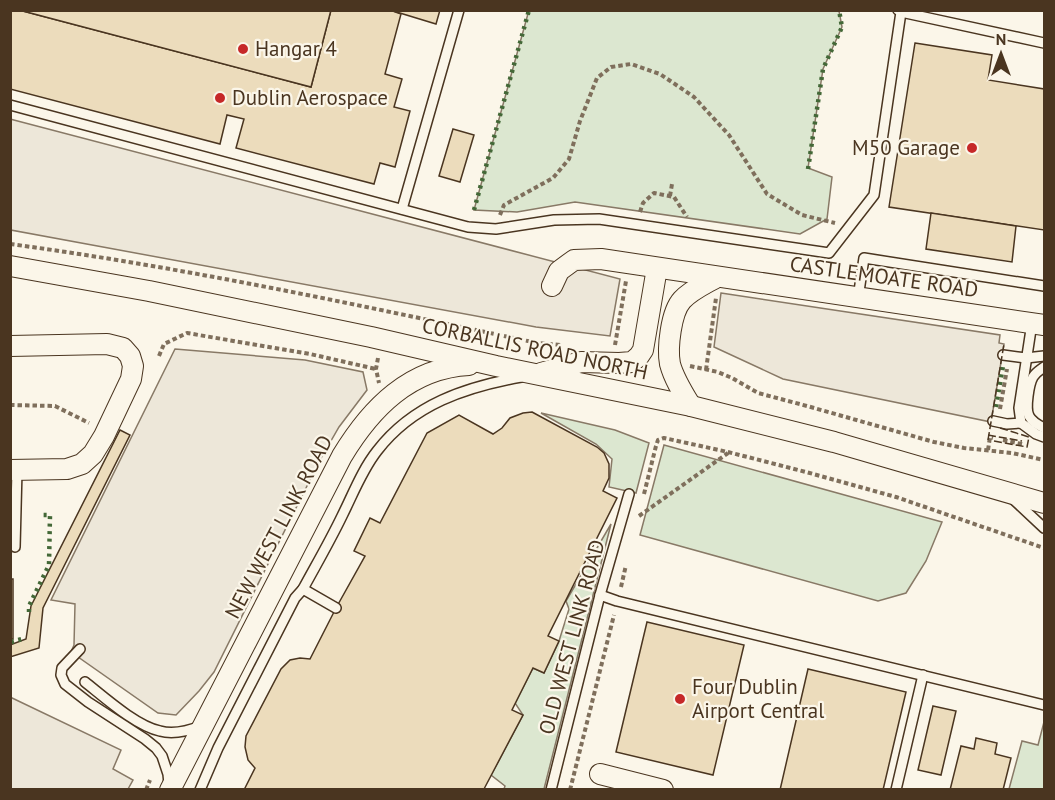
<svg xmlns="http://www.w3.org/2000/svg" width="1055" height="800" font-family="'PT Sans',sans-serif">
<style>
.green{fill:#dce7d0;stroke:#887966;stroke-width:1.5}
.parking{fill:#ede7d9;stroke:#887966;stroke-width:1.5}
.building{fill:#ecdcbc;stroke:#4a3520;stroke-width:1.5}
.lines{fill:none;stroke-linecap:round;stroke-linejoin:round}
.lane-casing{stroke:#4a3520;stroke-width:12}
.street-casing{stroke:#4a3520;stroke-width:22}
.path{stroke:#7f6f5c;stroke-width:4;stroke-dasharray:4.5 3;stroke-linecap:butt}
.lane{stroke:#fbf6e9;stroke-width:9}
.street{stroke:#fbf6e9;stroke-width:20}
.hedge{stroke:#436837;stroke-width:4.5;stroke-dasharray:3 4.5;stroke-linecap:butt}
.fence{stroke:#4a3520;stroke-width:1.5;stroke-dasharray:8 3;stroke-linecap:butt}
.poi-dot{fill:#c62828;stroke:#fbf6e9;stroke-width:2}
.labels{text-anchor:middle;stroke-width:4.5;stroke-linejoin:round;paint-order:stroke}
.poi-label{font-size:21px;fill:#4a3520;stroke:#fbf6e9;text-anchor:start}
.street-label{font-size:21px;fill:#4a3520;stroke:#fbf6e9}
</style>
<rect width="100%" height="100%" fill="#fbf6e9"/>
<g class="green">
<path d="M 529,10 L 839,11 L 842,27 L 823,69 L 808,168 L 832,177 L 827,219 L 800,234 L 575,202 L 517,212 L 474,210 Z"/>
<path d="M 541,413 L 615,430 L 649,443 L 636,493 L 609,487 L 612,459 L 596,444 Z"/>
<path d="M 664,445 L 942,522 L 926,561 L 906,593 L 878,601 L 640,535 Z"/>
<path d="M 611,524 L 544,789 L 504,789 L 505,786 L 491,775 L 523,715 L 515,703 L 533,668 L 544,673 L 559,641 L 569,609 L 566,601 Z"/>
<path d="M 1044,722 L 1044,789 L 1009,789 L 1022,741 L 1038,745 Z"/>
</g>
<g class="parking">
<path d="M 10,119 L 620,279 L 610,336 L 536,327 L 11,230 Z"/>
<path d="M 721,293 L 1000,335 L 999,343 L 1004,344 L 991,422 L 783,379 L 714,347 Z"/>
<path d="M 175,349 L 305,360 L 363,372 L 367,390 L 339,427 L 320,460 L 214,672 L 199,691 L 176,715 L 158,713 L 71,652 L 74,645 L 75,604 L 51,600 Z"/>
<path d="M 10,697 L 121,750 L 113,769 L 133,780 L 128,789 L 11,789 Z"/>
</g>
<g class="building">
<path d="M 10,10 L 19,10 L 311,87 L 331,10 L 390,10 L 401,14 L 385,74 L 402,79 L 394,107 L 410,111 L 395,167 L 380,163 L 374,184 L 236,148 L 244,119 L 227,115 L 220,144 L 10,89 Z"/>
<path d="M 19,10 L 331,10 L 311,87 Z"/>
<path d="M 390,10 L 440,10 L 436,24 Z"/>
<path d="M 915,43 L 992,55 L 988,80 L 1044,89 L 1044,230 L 889,207 Z"/>
<path d="M 453,129 L 474,135 L 460,182 L 439,176 Z"/>
<path d="M 931,213 L 1016,226 L 1012,262 L 926,249 Z"/>
<path d="M 532,412 L 597,447 L 604,453 L 609,464 L 609,478 L 603,491 L 617,498 L 548,636 L 559,641 L 544,673 L 533,668 L 512,710 L 523,715 L 484,789 L 485,790 L 244,790 L 255,768 L 248,760 L 245,747 L 246,736 L 281,669 L 290,660 L 300,658 L 310,659 L 336,608 L 365,556 L 354,551 L 370,518 L 380,523 L 427,433 L 459,415 L 493,434 L 502,428 L 510,418 L 523,413 Z"/>
<path d="M 120,430 L 130,435 L 43,608 L 39,648 L 10,657 L 10,645 L 26,639 L 31,606 Z"/>
<rect x="10" y="579" width="3" height="60"/>
<path d="M 647,622 L 744,645 L 713,775 L 616,752 Z"/>
<path d="M 808,669 L 906,692 L 883,790 L 780,790 Z"/>
<path d="M 933,706 L 956,711 L 941,775 L 918,770 Z"/>
<path d="M 976,738 L 997,743 L 995,754 L 1011,758 L 1003,790 L 950,790 L 961,746 L 974,749 Z"/>
</g>
<g class="lines">
<defs>
<g id="lane">
<path d="M 901,12 L 1044,43"/>
<path d="M 10,105 L 468,227 L 496,229 L 554,220 L 599,219 L 829,253 L 874,195 L 901,12 L 898,10"/>
<path d="M 402,209 L 459,10"/>
<path d="M 858,298 L 864,258 L 1044,286"/>
<path d="M 1032,323 L 1019,408 L 1021,423 L 1036,434 L 1044,437"/>
<path d="M 1003,355 L 1026,358 L 1044,356"/>
<path d="M 1044,367 C 1040,370 1036,372 1033,377 C 1029,384 1025,408 1029,416 C 1032,422 1038,425 1044,428"/>
<path d="M 993,421 L 1007,424 L 1021,423"/>
<path d="M 1013,499 L 1044,528"/>
<path d="M 15,547 L 17,470"/>
<path d="M 600,595 L 617,601 L 1044,705"/>
<path d="M 336,608 L 303,589 C 316,565 330,541 342,516 C 353,494 362,470 377,451 C 413,404 466,387 521,377"/>
<path d="M 80,649 L 62,668 L 61,675 L 65,684 L 88,702 L 145,739 L 156,748 L 162,756 L 168,774 L 169,784"/>
<path d="M 85,682 C 104,697 136,726 160,731 C 174,735 188,731 201,726"/>
<path d="M 200,790 L 218,748 L 295,598 L 303,589"/>
<path d="M 551,790 L 600,595 L 629,494"/>
<path d="M 896,790 L 923,675"/>
</g>
<g id="street">
<path d="M 10,266 L 149,291 L 371,337 L 496,366 L 691,406 L 834,442 L 1044,503"/>
<path d="M 552,286 L 559,271 L 574,260 L 601,259 L 1044,325"/>
<path d="M 10,346 L 107,344 L 123,348 L 130,356 L 133,366 L 131,379 L 104,436 L 93,454 L 82,464 L 67,469 L 10,470"/>
<path d="M 541,373 L 581,362 L 619,363 L 632,362 L 639,356 L 643,350 L 657,268"/>
<path d="M 691,406 C 683,393 674,379 670,364 C 667,348 671,312 682,300 C 691,290 705,284 717,277"/>
<path d="M 600,774 L 663,790"/>
<path d="M 170,790 L 342,456 C 371,408 410,368 469,365"/>
</g>
</defs>
<use href="#lane" class="lane-casing"/>
<use href="#street" class="street-casing"/>
<g class="path">
<path d="M 670,196 L 672,184"/>
<path d="M 640,212 L 643,203 L 654,193 L 674,197 L 687,217"/>
<path d="M 500,215 L 504,205 L 553,178 L 569,159 L 580,121 L 597,78 L 611,67 L 631,64 L 660,74 L 694,97 L 729,135 L 767,194 L 802,215 L 835,223"/>
<path d="M 10,244 C 188,268 363,306 537,343 L 561,345"/>
<path d="M 615,345 L 626,281"/>
<path d="M 159,356 L 164,344 L 187,333 L 310,354 L 376,369"/>
<path d="M 378,358 L 376,369 L 379,383"/>
<path d="M 690,366 L 718,372 L 732,378 L 758,393 L 807,406 L 934,442 L 964,448 L 1012,453 L 1044,460"/>
<path d="M 706,370 L 716,298"/>
<path d="M 10,405 L 55,406 L 89,423"/>
<path d="M 1000,409 L 1007,369"/>
<path d="M 1003,440 L 1022,444"/>
<path d="M 988,450 L 990,437 L 993,438"/>
<path d="M 644,494 L 656,446 L 658,440 L 664,438 L 728,452 L 806,472 L 896,497 L 1044,548"/>
<path d="M 639,516 L 728,453"/>
<path d="M 621,587 L 626,565"/>
<path d="M 146,790 L 150,780"/>
<path d="M 570,790 L 614,615"/>
</g>
<use href="#lane" class="lane"/>
<use href="#street" class="street"/>
<g class="hedge">
<path d="M 808,169 L 823,69 L 842,27 L 839,10"/>
<path d="M 474,210 L 529,10"/>
<path d="M 996,407 L 1003,366"/>
<path d="M 29,612 L 29,606 L 49,565 L 50,515 L 43,515"/>
<path d="M 11,642 L 22,639"/>
</g>
<g class="fence">
<path d="M 988,435 L 1022,441"/>
<path d="M 988,440 L 1004,344"/>
<path d="M 994,441 L 1027,447 L 1029,437 L 1000,428"/>
</g>
</g>
<g class="poi-dot">
<circle cx="243" cy="49" r="6"/>
<circle cx="220" cy="98" r="6"/>
<circle cx="972" cy="148" r="6"/>
<circle cx="680" cy="699" r="6"/>
</g>
<g class="labels">
<g class="poi-label">
<text x="255" y="56">Hangar 4</text>
<text x="232" y="105">Dublin Aerospace</text>
<text x="960" y="155" text-anchor="end">M50 Garage</text>
<text x="692" y="694">Four Dublin<tspan x="692" dy="24">Airport Central</tspan></text>
</g>
<g class="street-label">
<text transform="translate(884 277) rotate(8)" y="7">CASTLEMOATE ROAD</text>
<text transform="translate(535 349) rotate(12)" y="7">CORBALLIS ROAD NORTH</text>
<text transform="translate(279 527) rotate(-62)" y="7">NEW WEST LINK ROAD</text>
<text transform="translate(572 637) rotate(-75)" y="7">OLD WEST LINK ROAD</text>
</g>
</g>
<rect width="1055" height="800" fill="none" stroke="#4a3520" stroke-width="24"/>
<g transform="translate(1001 54)" stroke="#fbf6e9" stroke-width="4.5" paint-order="stroke">
<path d="M0-4.5L10 22L0 15L-10 22Z" fill="#4a3520"/>
<text y="-9" font-size="16" font-weight="bold" text-anchor="middle" fill="#4a3520">N</text>
</g>
</svg>
